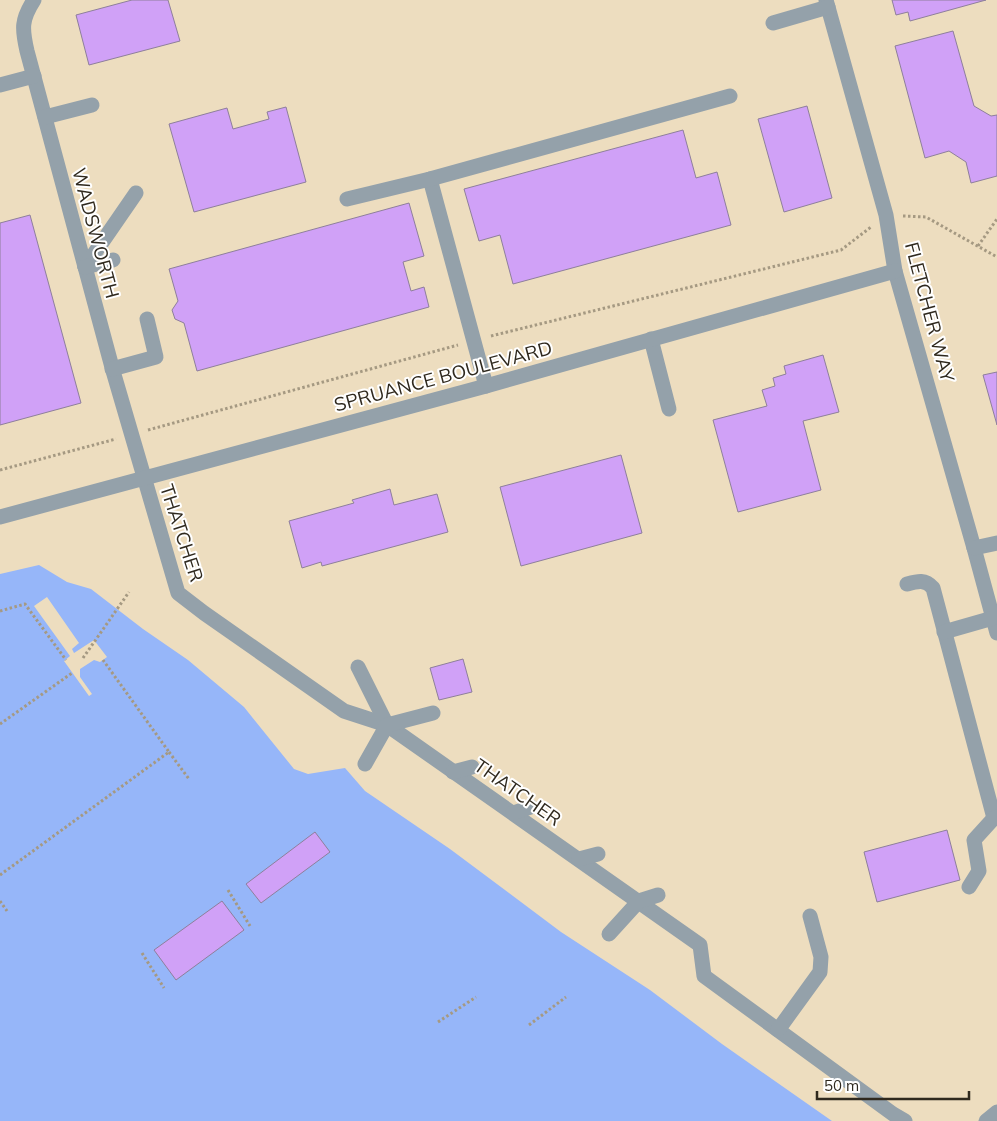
<svg xmlns="http://www.w3.org/2000/svg" width="997" height="1121" font-family="Mulish,sans-serif">
<style>
.water{fill:#96b6f9}
.pier{fill:#edddbf}
.building{fill:#d0a1f7;stroke:#8e7f9b}
.lines{fill:none;stroke-linecap:round;stroke-linejoin:round}
.path{stroke:#a59982;stroke-width:3;stroke-dasharray:2.5 2.5;stroke-linecap:butt}
.minor{stroke:#94a1aa;stroke-width:15}
.labels{text-anchor:middle;stroke-width:4;stroke-linejoin:round;paint-order:stroke}
.street-label{font-size:19px;fill:#2f291e;stroke:#fff}
</style>
<rect width="100%" height="100%" fill="#edddbf"/>
<path class="water" d="M 39,565 L 67,582 L 91,589 L 143,629 L 188,660 L 244,707 L 294,769 L 308,774 L 345,768 L 365,791 L 450,849 L 561,932 L 650,990 L 722,1044 L 832,1121 L 0,1121 L 0,574 Z"/>
<path class="pier" d="M 47,597 L 79,643 L 72,649 L 74,653 L 94,640 L 107,657 L 100,662 L 94,660 L 80,669 L 80,677 L 92,694 L 89,696 L 64,661 L 70,656 L 34,606 Z"/>
<g class="building">
<path d="M 132,0 L 168,0 L 180,41 L 89,65 L 76,15 Z"/>
<path d="M 892,0 L 986,0 L 910,21 L 908,12 L 896,15 Z"/>
<path d="M 953,31 L 974,106 L 991,116 L 997,115 L 997,176 L 971,183 L 966,162 L 949,151 L 925,158 L 895,46 Z"/>
<path d="M 807,106 L 832,198 L 784,212 L 758,119 Z"/>
<path d="M 286,107 L 306,182 L 194,212 L 169,124 L 227,108 L 233,129 L 269,119 L 267,112 Z"/>
<path d="M 683,130 L 696,178 L 717,172 L 731,225 L 513,284 L 500,235 L 479,241 L 464,189 Z"/>
<path d="M 409,203 L 424,256 L 403,262 L 411,291 L 424,287 L 429,307 L 197,371 L 184,323 L 175,319 L 172,310 L 178,301 L 169,269 Z"/>
<path d="M 30,215 L 81,403 L 0,425 L 0,223 Z"/>
<path d="M 823,355 L 839,412 L 803,421 L 821,490 L 738,512 L 713,420 L 767,406 L 762,390 L 775,386 L 773,378 L 786,374 L 784,366 Z"/>
<path d="M 997,372 L 997,425 L 983,375 Z"/>
<path d="M 621,455 L 642,533 L 521,566 L 500,487 Z"/>
<path d="M 390,489 L 394,505 L 437,494 L 448,532 L 322,566 L 321,562 L 302,568 L 289,521 L 354,503 L 352,500 Z"/>
<path d="M 463,659 L 472,692 L 439,700 L 430,668 Z"/>
<path d="M 947,830 L 960,880 L 877,902 L 864,852 Z"/>
<path d="M 315,832 L 330,852 L 261,903 L 246,884 Z"/>
<path d="M 222,901 L 244,930 L 176,980 L 154,950 Z"/>
</g>
<g class="lines">
<g class="path">
<path d="M 903,216 L 926,217 L 997,257"/>
<path d="M 978,246 L 997,219"/>
<path d="M 491,336 L 841,250 L 871,227"/>
<path d="M 148,430 L 458,345"/>
<path d="M 0,470 L 116,439"/>
<path d="M 0,611 L 25,604 L 66,660"/>
<path d="M 83,658 L 129,592"/>
<path d="M 0,724 L 72,673"/>
<path d="M 169,752 L 189,779"/>
<path d="M 0,875 L 169,752 L 103,660"/>
<path d="M 228,890 L 250,926"/>
<path d="M 0,901 L 7,911"/>
<path d="M 142,953 L 164,988"/>
<path d="M 438,1022 L 476,997"/>
<path d="M 529,1025 L 566,997"/>
</g>
<g class="minor">
<path d="M 34,0 C 21,20 22,29 27,51 L 113,371 L 178,593 L 204,613 L 344,711 L 387,725 L 700,945 L 704,976 L 893,1114 L 905,1121"/>
<path d="M 826,0 L 886,215 L 895,271 L 974,548 L 997,633"/>
<path d="M 773,23 L 828,7"/>
<path d="M 0,85 L 34,76"/>
<path d="M 45,117 L 92,105"/>
<path d="M 430,179 L 486,386"/>
<path d="M 347,199 L 430,179 L 730,96"/>
<path d="M 85,267 L 136,193"/>
<path d="M 85,267 L 113,260"/>
<path d="M 651,339 L 669,409"/>
<path d="M 112,369 L 156,357 L 147,319"/>
<path d="M 0,517 L 486,386 L 895,271"/>
<path d="M 974,548 L 997,543"/>
<path d="M 907,584 C 918,581 925,579 933,588 L 994,818"/>
<path d="M 944,632 L 993,618"/>
<path d="M 358,667 L 387,725"/>
<path d="M 365,764 L 387,725 L 433,713"/>
<path d="M 453,772 L 472,767"/>
<path d="M 513,813 L 531,807"/>
<path d="M 579,859 L 598,854"/>
<path d="M 969,887 L 979,871 L 974,840 L 994,818 L 997,817"/>
<path d="M 609,934 L 639,901 L 658,895"/>
<path d="M 778,1030 L 820,972 L 821,957 L 810,916"/>
<path d="M 986,1121 L 997,1112"/>
</g>
</g>
<g class="labels">
<g class="street-label">
<text transform="translate(96 233) rotate(75)" y="7">WADSWORTH</text>
<text transform="translate(930 312) rotate(75)" y="7">FLETCHER WAY</text>
<text transform="translate(443 376) rotate(-15)" y="7">SPRUANCE BOULEVARD</text>
<text transform="translate(182 533) rotate(72)" y="7">THATCHER</text>
<text transform="translate(518 792) rotate(35)" y="7">THATCHER</text>
</g>
</g>
<path d="M817 1091v8h152v-8" fill="none" stroke="#2f291e" stroke-width="2.5"/>
<text x="824" y="1091" font-size="15" fill="#2f291e" stroke="#ffffff" stroke-width="4" paint-order="stroke">50 m</text>
</svg>
